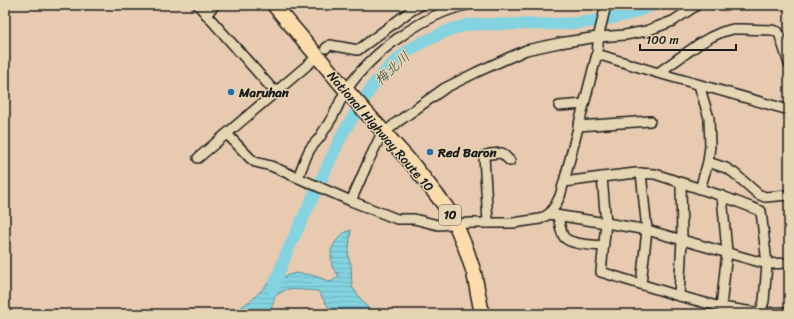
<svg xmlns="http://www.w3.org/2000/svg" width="794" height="319" font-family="Sriracha,'Klee One',sans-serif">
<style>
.water{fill:url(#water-rules);stroke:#5a8a92}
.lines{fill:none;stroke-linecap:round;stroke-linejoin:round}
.river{stroke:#83d3e0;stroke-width:12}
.minor-casing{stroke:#1c1c1c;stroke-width:12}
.highway-casing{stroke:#1c1c1c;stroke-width:17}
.minor{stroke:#e6d5b2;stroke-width:9}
.highway{stroke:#fddcac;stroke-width:14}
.poi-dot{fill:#1f6fb2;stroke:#e6d5b2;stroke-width:1.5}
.labels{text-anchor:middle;stroke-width:3;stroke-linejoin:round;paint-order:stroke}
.shield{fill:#e6d5b2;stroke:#595449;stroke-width:1}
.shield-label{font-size:12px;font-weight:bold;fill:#1c1c1c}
.poi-label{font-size:13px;font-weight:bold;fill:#1c1c1c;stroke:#e6d5b2;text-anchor:start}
.street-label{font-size:13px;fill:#1c1c1c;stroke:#e6d5b2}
.water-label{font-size:14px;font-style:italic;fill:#314143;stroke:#e6d5b2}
</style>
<defs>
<pattern id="water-rules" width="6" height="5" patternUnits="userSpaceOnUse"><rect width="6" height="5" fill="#83d3e0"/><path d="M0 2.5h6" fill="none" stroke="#71b5c0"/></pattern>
</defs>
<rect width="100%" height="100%" fill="#e8cab0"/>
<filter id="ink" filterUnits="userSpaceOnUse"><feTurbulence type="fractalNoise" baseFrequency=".025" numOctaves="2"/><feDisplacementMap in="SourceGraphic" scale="8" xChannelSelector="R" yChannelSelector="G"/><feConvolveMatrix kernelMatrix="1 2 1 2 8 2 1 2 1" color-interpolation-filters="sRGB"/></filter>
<g filter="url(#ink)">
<path class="water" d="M 351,230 L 348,256 L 351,265 L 352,287 L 366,306 L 375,314 L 333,314 L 318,291 L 287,289 L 275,296 L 271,310 L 267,314 L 232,314 L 255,297 L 271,280 L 296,273 L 312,275 L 331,282 L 339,276 L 332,267 L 331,250 L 336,241 L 345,232 Z"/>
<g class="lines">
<path class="river" d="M 273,288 L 287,252 L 343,133 L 373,85 L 391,65 L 406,52 L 421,43 L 452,29 L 468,25 L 482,24 C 539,24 600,29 653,5"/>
<defs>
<g id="minor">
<path d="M 198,5 L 206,14 L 215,5"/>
<path d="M 206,14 L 275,92"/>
<path d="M 326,48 L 330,45 L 358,50 L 409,12 L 421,5"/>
<path d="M 597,54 L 658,73 L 789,110"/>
<path d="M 658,73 L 699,44 L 711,37 L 722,32 L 733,29 L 742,29 L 772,30 L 778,32 L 780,36 L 789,64"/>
<path d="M 699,85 L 709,118 L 710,146 L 708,162 L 700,189"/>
<path d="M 559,106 L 584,104"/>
<path d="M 578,126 L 650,121"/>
<path d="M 227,134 L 250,158 L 255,162 L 271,166 L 351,201 L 397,219 L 414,219 L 438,225 L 470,223 L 513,223 L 540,219 L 549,214 L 555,206 L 560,196 L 564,182 L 597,54 L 599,34 L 606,5"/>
<path d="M 198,158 L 311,62"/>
<path d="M 708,162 L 726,168 L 734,173 L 758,194 L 765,197 L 789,195"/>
<path d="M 636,173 L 655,174 L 722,196 L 761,211 L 767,264 L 764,301 L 760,313 L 721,307 L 679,296 L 601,272 L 606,223 L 602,177 Z"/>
<path d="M 641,173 L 647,230 L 641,284"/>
<path d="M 298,177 C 302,168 305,158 310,149 C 313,145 317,141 320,137 C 324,130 329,123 333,116 C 338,107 341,98 347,89 C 372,52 424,14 467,5"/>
<path d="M 564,182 L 602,177"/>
<path d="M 351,201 L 369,160 L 380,137 L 396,123 L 445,88 L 477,72 L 526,50 L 559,43 L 598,37 L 625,35 L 646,31 L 673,21 L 697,5"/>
<path d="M 549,214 L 606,223 L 647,230 L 767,264 L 789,263"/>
<path d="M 558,216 C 559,221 561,233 564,237 C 571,245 593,245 603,246"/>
<path d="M 488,223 L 484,156 L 490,154 L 502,153 L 510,161"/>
<path d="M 679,296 L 682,239 L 681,183"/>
<path d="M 721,307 L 727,252 L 722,196"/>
<path d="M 760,313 L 789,312"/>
</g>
<path id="highway" d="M 274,5 L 346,90 L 414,166 L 446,207 L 456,225 L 466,249 L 474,273 L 482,314"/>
</defs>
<use href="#minor" class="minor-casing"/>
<use href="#highway" class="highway-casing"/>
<use href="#minor" class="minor"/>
<use href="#highway" class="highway"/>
</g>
</g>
<g class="poi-dot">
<circle cx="231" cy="92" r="4"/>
<circle cx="430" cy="152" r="4"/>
</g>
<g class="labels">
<rect class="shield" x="439" y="205" width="22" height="20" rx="3"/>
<g class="shield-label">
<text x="450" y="219">10</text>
</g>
<g class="poi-label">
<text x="239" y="97">Maruhan</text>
<text x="438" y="157">Red Baron</text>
</g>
<g class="street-label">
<text transform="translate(381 131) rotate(49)" y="5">National Highway Route 10</text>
</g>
<g class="water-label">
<text transform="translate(392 68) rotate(-43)" y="5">梅北川</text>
</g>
</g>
<rect width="794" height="319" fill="none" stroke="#e6d5b2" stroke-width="20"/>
<rect x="10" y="10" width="774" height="299" fill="none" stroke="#1c1c1c" stroke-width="1.5" filter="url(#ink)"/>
<path d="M640 44v6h96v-6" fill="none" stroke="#1c1c1c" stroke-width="2"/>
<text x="646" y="44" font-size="12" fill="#1c1c1c" stroke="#e6d5b2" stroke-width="3" paint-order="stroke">100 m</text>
</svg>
